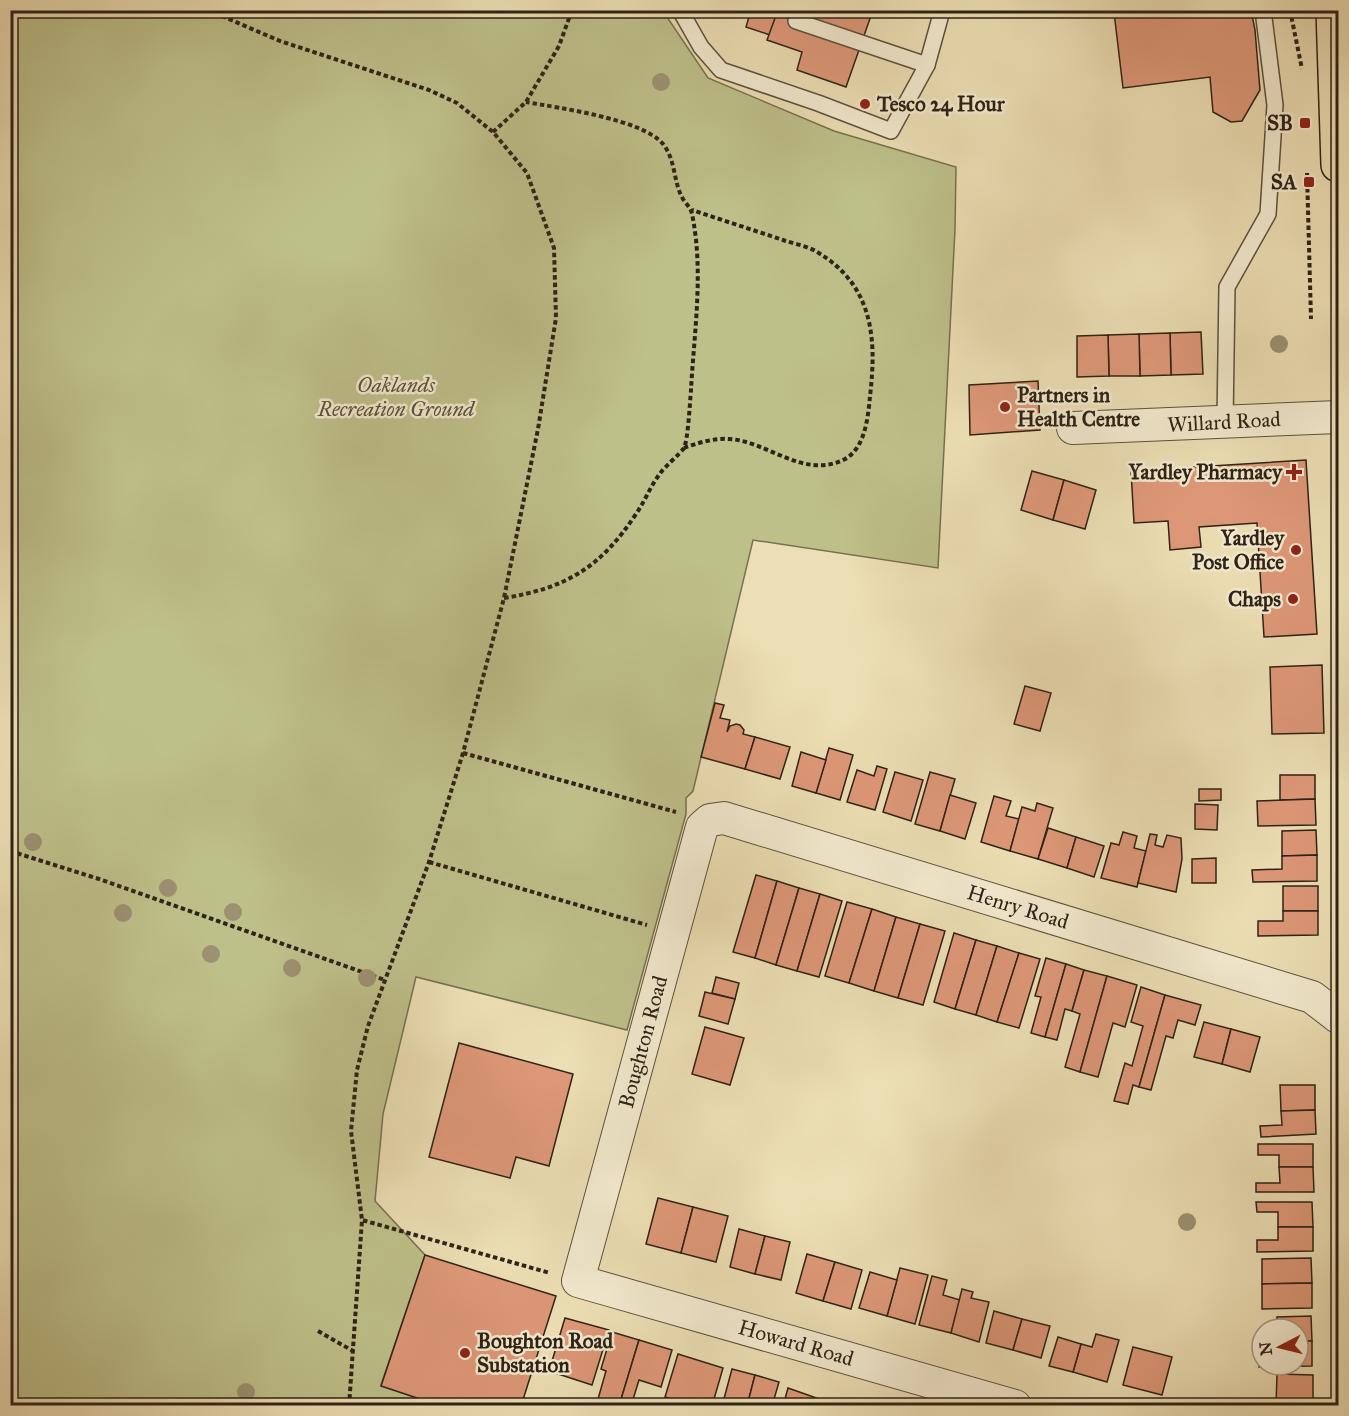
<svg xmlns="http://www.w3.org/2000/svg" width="1349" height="1416" font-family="'IM FELL Great Primer',serif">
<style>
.green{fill:#bec08a;stroke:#767150;stroke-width:1.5}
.building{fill:#de9878;stroke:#2e2217;stroke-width:1.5}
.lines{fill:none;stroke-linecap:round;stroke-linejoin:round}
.lane-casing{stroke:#5e513e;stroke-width:18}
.street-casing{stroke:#5e513e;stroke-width:34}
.highway-casing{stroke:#2e2217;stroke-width:36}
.path{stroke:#2e2217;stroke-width:4;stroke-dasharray:4.5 3;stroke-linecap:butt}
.lane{stroke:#f3eacf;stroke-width:15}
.street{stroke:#f3eacf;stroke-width:32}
.highway{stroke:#eddfb5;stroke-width:33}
.tree{fill:#9c9171}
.poi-dot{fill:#8f2418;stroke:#f3eacf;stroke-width:2}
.labels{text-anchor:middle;stroke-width:5;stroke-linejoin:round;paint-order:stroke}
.poi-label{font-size:21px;font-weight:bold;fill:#2e2217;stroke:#f3eacf;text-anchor:end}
.park-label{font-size:21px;font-style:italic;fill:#59513a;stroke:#f3eacf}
.street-label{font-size:21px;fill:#2e2217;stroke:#f3eacf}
</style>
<rect width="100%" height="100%" fill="#eddfb5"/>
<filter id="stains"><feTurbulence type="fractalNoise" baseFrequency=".00333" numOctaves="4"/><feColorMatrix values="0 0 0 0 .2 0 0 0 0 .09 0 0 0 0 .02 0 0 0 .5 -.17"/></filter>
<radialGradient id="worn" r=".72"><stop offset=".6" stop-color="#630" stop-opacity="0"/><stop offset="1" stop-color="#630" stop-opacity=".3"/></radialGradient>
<path class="green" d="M 10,11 L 663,11 L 708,78 L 834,131 L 956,167 L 955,229 L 938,568 L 753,540 L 693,791 L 686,798 L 686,814 L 627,1030 L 416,977 L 383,1114 L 375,1201 L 425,1255 L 381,1385 L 441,1405 L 11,1405 Z"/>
<g class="building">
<path d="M 751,10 L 778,10 L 770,35 L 746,27 Z"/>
<path d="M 778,10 L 873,10 L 846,87 L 797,70 L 802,52 L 767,40 Z"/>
<path d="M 1125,10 L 1251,10 L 1255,30 L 1260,90 L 1242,121 L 1231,122 L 1213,112 L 1210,77 L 1123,88 L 1114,12 Z"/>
<path d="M 1201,332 L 1203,374 L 1171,375 L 1170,333 Z"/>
<path d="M 1170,333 L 1171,375 L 1140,376 L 1139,334 Z"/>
<path d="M 1139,334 L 1140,376 L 1109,376 L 1108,335 Z"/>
<path d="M 1108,335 L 1109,376 L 1077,377 L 1077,336 Z"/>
<path d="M 1038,381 L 1040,430 L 970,435 L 969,385 Z"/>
<path d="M 1306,460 L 1317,634 L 1264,637 L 1257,523 L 1199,527 L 1201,547 L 1170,550 L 1168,521 L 1134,523 L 1131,471 Z"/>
<path d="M 1032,471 L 1064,480 L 1053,520 L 1021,510 Z"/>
<path d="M 1064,480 L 1096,490 L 1085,529 L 1053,520 Z"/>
<path d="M 1322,665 L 1324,733 L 1272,734 L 1270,667 Z"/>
<path d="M 1025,686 L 1051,693 L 1040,731 L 1014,724 Z"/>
<path d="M 715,703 L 724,705 L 720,718 L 730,720 L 727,732 L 730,726 L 736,724 L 740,725 L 744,730 L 743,734 L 755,737 L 745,769 L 701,757 Z"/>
<path d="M 755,737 L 790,747 L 780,779 L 745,769 Z"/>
<path d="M 829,748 L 853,755 L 840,800 L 816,793 Z"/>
<path d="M 801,752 L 826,760 L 816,793 L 792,786 Z"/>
<path d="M 877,766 L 887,769 L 875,810 L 847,802 L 857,770 L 874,776 Z"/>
<path d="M 895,772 L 923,780 L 911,821 L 883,812 Z"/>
<path d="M 930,772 L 955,779 L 940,831 L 915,824 Z"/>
<path d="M 1280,775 L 1315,775 L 1315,799 L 1280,800 Z"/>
<path d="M 1199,789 L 1221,789 L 1221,800 L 1199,801 Z"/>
<path d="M 950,795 L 976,803 L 965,839 L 940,831 Z"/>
<path d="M 994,796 L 1011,801 L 1006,816 L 1019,819 L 1010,851 L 981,842 Z"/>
<path d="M 1315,799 L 1316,825 L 1258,826 L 1257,801 Z"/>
<path d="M 1037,803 L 1053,808 L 1038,859 L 1010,851 L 1022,807 L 1035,811 Z"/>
<path d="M 1195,804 L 1218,805 L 1217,830 L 1195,829 Z"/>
<path d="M 1048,828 L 1076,837 L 1067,868 L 1038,859 Z"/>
<path d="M 1316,830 L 1317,855 L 1282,856 L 1282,831 Z"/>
<path d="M 1123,832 L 1137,836 L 1134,848 L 1146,851 L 1137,887 L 1101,878 L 1111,843 L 1119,845 Z"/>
<path d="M 1150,834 L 1157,835 L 1155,845 L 1163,847 L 1167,835 L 1181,838 L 1182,859 L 1176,892 L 1138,883 Z"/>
<path d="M 1076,837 L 1104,846 L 1094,877 L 1067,868 Z"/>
<path d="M 1317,855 L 1317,881 L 1253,882 L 1252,870 L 1282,869 L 1282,856 Z"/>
<path d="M 1216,858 L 1216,883 L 1192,883 L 1192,859 Z"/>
<path d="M 756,875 L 777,881 L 755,958 L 733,952 Z"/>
<path d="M 777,881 L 799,888 L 776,965 L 755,958 Z"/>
<rect x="1283" y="886" width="35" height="25"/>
<path d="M 799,888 L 820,894 L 797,971 L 776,965 Z"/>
<path d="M 820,894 L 842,901 L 819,977 L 797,971 Z"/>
<path d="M 847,902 L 872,909 L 849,983 L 825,976 Z"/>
<path d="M 872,909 L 896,917 L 874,991 L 849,983 Z"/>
<path d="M 1283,911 L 1318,911 L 1318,935 L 1258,936 L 1258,921 L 1283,921 Z"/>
<path d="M 896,917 L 920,924 L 898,998 L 874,991 Z"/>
<path d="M 920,924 L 945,931 L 923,1005 L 898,998 Z"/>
<path d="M 954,933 L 976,940 L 955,1009 L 934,1002 Z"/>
<path d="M 976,940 L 997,946 L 976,1015 L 955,1009 Z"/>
<path d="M 997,946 L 1019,953 L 997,1022 L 976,1015 Z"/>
<path d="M 1019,953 L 1040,959 L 1019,1028 L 997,1022 Z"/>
<path d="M 1046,958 L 1066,964 L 1045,1037 L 1031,1033 L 1041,997 L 1035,996 Z"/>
<path d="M 1066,964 L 1084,970 L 1072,1011 L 1065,1009 L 1057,1040 L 1045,1037 Z"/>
<path d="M 1084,970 L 1107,976 L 1080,1072 L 1065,1067 L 1080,1014 L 1072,1011 Z"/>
<path d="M 1107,976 L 1137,985 L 1125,1027 L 1113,1023 L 1098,1077 L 1080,1072 Z"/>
<path d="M 716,977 L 739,983 L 735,999 L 712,993 Z"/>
<path d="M 1141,987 L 1165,995 L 1139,1087 L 1133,1085 L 1128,1104 L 1114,1101 L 1125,1063 L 1132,1066 L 1143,1026 L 1131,1022 Z"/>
<path d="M 705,992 L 735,999 L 728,1024 L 699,1016 Z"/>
<path d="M 1165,995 L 1201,1005 L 1195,1025 L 1178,1020 L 1173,1038 L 1166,1036 L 1151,1090 L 1139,1087 Z"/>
<path d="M 1204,1022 L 1231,1029 L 1222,1064 L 1194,1057 Z"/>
<path d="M 705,1027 L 744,1038 L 730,1085 L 692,1074 Z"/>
<path d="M 1231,1029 L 1260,1037 L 1250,1072 L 1222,1064 Z"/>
<path d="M 459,1043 L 573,1074 L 549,1166 L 516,1157 L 510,1178 L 429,1157 Z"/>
<path d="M 1280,1085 L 1315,1085 L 1315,1110 L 1281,1111 Z"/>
<path d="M 1315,1110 L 1316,1134 L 1261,1137 L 1260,1126 L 1282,1125 L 1281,1111 Z"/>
<path d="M 1258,1144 L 1313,1144 L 1313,1167 L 1279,1167 L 1279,1155 L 1258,1155 Z"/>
<path d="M 1279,1167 L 1313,1167 L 1314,1192 L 1256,1192 L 1256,1183 L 1280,1183 Z"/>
<path d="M 658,1198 L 693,1207 L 681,1253 L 646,1244 Z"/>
<path d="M 1256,1202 L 1312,1202 L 1313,1227 L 1278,1227 L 1278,1212 L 1257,1212 Z"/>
<path d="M 693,1207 L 728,1216 L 716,1262 L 681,1253 Z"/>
<path d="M 1278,1227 L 1313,1227 L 1313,1251 L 1257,1252 L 1257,1240 L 1278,1240 Z"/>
<path d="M 739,1229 L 765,1236 L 755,1274 L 730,1267 Z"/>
<path d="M 765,1236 L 790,1242 L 781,1280 L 755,1274 Z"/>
<path d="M 807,1254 L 835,1262 L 823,1301 L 796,1293 Z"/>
<path d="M 425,1255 L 556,1296 L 521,1406 L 441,1406 L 381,1386 Z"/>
<path d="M 1311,1258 L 1312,1283 L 1262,1284 L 1262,1259 Z"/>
<path d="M 835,1262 L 862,1270 L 851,1309 L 823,1301 Z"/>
<path d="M 900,1268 L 928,1275 L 915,1324 L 887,1316 Z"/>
<path d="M 870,1272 L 897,1280 L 887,1316 L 859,1308 Z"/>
<path d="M 932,1276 L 947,1280 L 943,1295 L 960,1300 L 951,1333 L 919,1325 Z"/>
<path d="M 1312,1283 L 1312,1308 L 1262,1309 L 1262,1284 Z"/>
<path d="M 962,1289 L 973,1292 L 971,1298 L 989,1302 L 979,1342 L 951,1333 Z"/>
<path d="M 994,1311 L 1022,1319 L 1013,1350 L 986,1343 Z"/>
<path d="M 1311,1316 L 1312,1341 L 1298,1341 L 1298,1329 L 1277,1329 L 1277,1317 Z"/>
<path d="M 565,1318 L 609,1330 L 592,1385 L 549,1371 Z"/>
<path d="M 1022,1319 L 1050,1326 L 1041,1358 L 1013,1350 Z"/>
<path d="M 612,1332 L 639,1340 L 619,1406 L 596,1406 L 606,1371 L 601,1369 Z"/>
<path d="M 1096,1334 L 1119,1340 L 1107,1382 L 1073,1372 L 1081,1344 L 1092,1347 Z"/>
<path d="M 1058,1337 L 1081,1344 L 1073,1372 L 1049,1366 Z"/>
<path d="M 639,1340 L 672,1350 L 661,1387 L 639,1380 L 631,1406 L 619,1406 Z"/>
<path d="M 1298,1341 L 1312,1341 L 1312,1366 L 1259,1367 L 1259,1355 L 1262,1355 L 1262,1365 L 1298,1365 Z"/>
<path d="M 1133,1347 L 1172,1357 L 1162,1395 L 1123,1385 Z"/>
<path d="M 678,1354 L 723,1368 L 712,1406 L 695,1406 L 665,1397 Z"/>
<path d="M 732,1369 L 755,1375 L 747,1406 L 722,1406 Z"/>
<path d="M 1277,1374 L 1313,1375 L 1313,1406 L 1276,1406 Z"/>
<path d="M 755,1375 L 779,1382 L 772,1406 L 747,1406 Z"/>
<path d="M 788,1388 L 825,1401 L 824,1406 L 783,1406 Z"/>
<path d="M 835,1400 L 853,1406 L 833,1406 Z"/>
</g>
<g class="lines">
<defs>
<g id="lane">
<path d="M 680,10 L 701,47 L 721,70 L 818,103 L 891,131 L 927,65 L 940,18 L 940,10"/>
<path d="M 799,10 L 796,21 L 927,65"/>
<path d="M 1225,422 L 1227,287 L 1268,214 L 1275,105 L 1263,10"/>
</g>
<g id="street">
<path d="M 1073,428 L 1338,417"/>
<path d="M 1015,1406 L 578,1281 L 702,827 L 710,820 L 724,818 L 1312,997 L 1338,1017"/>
</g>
<path id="highway" d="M 1333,10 L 1338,165"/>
</defs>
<use href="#lane" class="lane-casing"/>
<use href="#street" class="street-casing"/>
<use href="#highway" class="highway-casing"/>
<g class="path">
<path d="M 208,10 L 280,41 L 429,90 L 457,103 L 493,132 L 527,173 L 554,248 L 556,318 L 538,429 L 504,598 L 463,753 L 429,862 L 368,1026 L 357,1070 L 351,1131 L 362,1220"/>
<path d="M 1290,10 L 1302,69"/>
<path d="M 493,132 L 526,102 L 559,46 L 572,10"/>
<path d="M 1307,173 L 1311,319"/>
<path d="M 684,448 C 697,443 714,438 729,439 C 767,441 803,479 843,460 C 865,450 868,418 870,396 C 877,338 873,285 817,252 C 808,246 794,244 783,240 C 753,230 722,220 692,210"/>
<path d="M 504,598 C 567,588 601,567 636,514 C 645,501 650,487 659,475 C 665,466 679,455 684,448 C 688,440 690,401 691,390 C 694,333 704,271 692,214 C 691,208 686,204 683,199 C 673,182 676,160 663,144 C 642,119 559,108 526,102"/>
<path d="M 463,753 L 676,812"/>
<path d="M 10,851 L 99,879 L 385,980"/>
<path d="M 429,862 L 647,925"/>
<path d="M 318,1331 L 353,1351"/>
<path d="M 349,1406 L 362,1220 L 550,1273"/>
</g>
<use href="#lane" class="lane"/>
<use href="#street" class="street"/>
<use href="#highway" class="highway"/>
</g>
<g class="tree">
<circle cx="661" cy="82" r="9"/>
<circle cx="1279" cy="344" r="9"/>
<circle cx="33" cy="842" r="9"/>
<circle cx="168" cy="888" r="9"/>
<circle cx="233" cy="912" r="9"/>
<circle cx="123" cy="913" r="9"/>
<circle cx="211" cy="954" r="9"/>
<circle cx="292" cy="968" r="9"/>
<circle cx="367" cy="978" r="9"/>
<circle cx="1187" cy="1222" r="9"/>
<circle cx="246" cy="1392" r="9"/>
</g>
<g class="poi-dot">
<circle cx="865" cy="104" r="6"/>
<rect x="1299" y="117" width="12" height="12" rx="3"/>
<rect x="1303" y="176" width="12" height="12" rx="3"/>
<circle cx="1005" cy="407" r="6"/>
<path d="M1291 463h6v6h6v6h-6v6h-6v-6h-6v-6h6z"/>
<circle cx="1296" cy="550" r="6"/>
<circle cx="1293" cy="599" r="6"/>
<circle cx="465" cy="1353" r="6"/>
</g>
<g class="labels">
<g class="poi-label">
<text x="877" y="111" text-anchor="start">Tesco 24 Hour</text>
<text x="1293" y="130">SB</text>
<text x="1297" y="189">SA</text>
<text x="1017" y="402" text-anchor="start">Partners in<tspan x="1017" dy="24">Health Centre</tspan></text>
<text x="1282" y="479">Yardley Pharmacy</text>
<text x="1284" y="545">Yardley<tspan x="1284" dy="24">Post Office</tspan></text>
<text x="1281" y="606">Chaps</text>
<text x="477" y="1348" text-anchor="start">Boughton Road<tspan x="477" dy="24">Substation</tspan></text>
</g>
<g class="park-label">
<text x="396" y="392">Oaklands<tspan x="396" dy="24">Recreation Ground</tspan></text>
</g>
<g class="street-label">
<text transform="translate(1224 422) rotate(-3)" y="7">Willard Road</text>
<text transform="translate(1018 907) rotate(17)" y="7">Henry Road</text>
<text transform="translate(643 1042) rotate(-75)" y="7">Boughton Road</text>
<text transform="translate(796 1343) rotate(16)" y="7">Howard Road</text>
</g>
</g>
<rect width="1349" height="1416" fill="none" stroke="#eddfb5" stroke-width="36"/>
<rect x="12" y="12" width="1325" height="1392" fill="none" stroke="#2e2217" stroke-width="3"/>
<rect x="18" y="18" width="1313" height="1380" fill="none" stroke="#2e2217" stroke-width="1.5"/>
<g transform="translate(1280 1347) rotate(263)"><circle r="28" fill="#f3eacf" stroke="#a49a85" stroke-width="1.5"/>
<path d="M0-4.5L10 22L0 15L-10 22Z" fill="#8f2418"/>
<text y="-9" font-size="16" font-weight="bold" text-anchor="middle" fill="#2e2217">N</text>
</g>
<rect width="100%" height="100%" filter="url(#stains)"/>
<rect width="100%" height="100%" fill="url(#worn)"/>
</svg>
